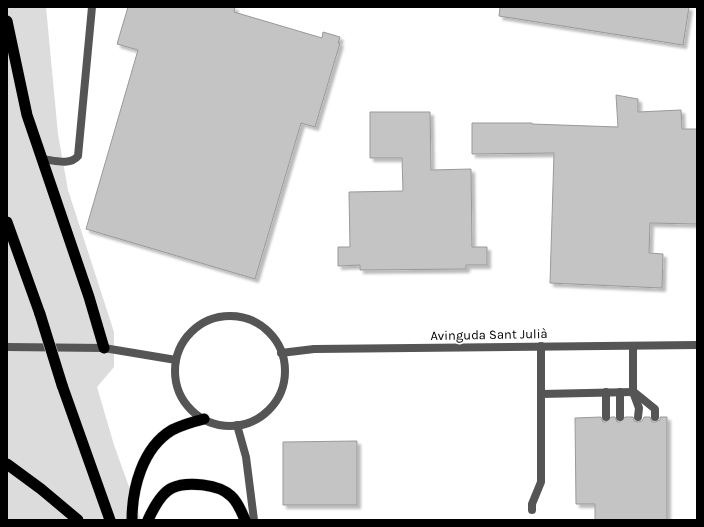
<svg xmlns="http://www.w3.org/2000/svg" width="704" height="527" font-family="Karla,sans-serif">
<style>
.green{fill:#dcdcdc}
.building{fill:#c4c4c4;stroke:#999;filter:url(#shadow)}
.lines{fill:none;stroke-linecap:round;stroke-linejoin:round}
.trunk-casing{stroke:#dbdbdb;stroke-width:12}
.service{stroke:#555;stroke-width:8}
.minor{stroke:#555;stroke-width:8}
.tertiary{stroke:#555;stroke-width:8}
.trunk{stroke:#000;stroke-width:11}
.trunk-bridge-casing{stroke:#dbdbdb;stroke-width:12;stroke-linecap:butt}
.trunk-bridge{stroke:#000;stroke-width:11}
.labels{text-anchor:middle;stroke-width:3.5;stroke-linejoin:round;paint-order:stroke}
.street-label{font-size:13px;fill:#000;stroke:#fff}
</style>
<defs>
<filter id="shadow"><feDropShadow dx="3.5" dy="3.5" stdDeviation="1" flood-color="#0004"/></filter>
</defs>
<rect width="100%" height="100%" fill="#fff"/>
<path class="green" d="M 7,7 L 46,7 L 58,134 L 68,190 L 114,332 L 114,367 L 97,387 L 114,445 L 141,520 L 7,520 Z"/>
<g class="building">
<path d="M 128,7 L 235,7 L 234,12 L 322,38 L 323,32 L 340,37 L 338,43 L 340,43 L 315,127 L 301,123 L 255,279 L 86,229 L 138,50 L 117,44 Z"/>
<path d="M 500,7 L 689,7 L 683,45 L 499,16 Z"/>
<path d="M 616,95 L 638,99 L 638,112 L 681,110 L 682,129 L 697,129 L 697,224 L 650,223 L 649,253 L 663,254 L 662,288 L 550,283 L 554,153 L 472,154 L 472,123 L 532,123 L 532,124 L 618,127 Z"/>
<path d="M 370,112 L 430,112 L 431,170 L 471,169 L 472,247 L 487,247 L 487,265 L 466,265 L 466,269 L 360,270 L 360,265 L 338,266 L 338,247 L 350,247 L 349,192 L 403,191 L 402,158 L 370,158 Z"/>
<path d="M 601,417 L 603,422 L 606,422 L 611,417 L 615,417 L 617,422 L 620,422 L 625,417 L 633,417 L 634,421 L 638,422 L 642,421 L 644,417 L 650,417 L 652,422 L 655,422 L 660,420 L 660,417 L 667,417 L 667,520 L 595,520 L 595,504 L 576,504 L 575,418 Z"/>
<path d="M 357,441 L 357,505 L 283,505 L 283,442 Z"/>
</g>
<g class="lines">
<defs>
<g id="trunk">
<path d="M 7,21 L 27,115 L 89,297 L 104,348"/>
<path d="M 7,222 L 40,314"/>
<path d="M 62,385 L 110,520"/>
<path d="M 7,464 L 41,489 L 78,520"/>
<path d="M 132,520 C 132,489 142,448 172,430 C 182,425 192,422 204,419"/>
<path d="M 148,520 C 153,509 161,493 172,488 C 187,481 219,484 231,496 C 238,502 241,511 245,520"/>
</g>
</defs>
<use href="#trunk" class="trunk-casing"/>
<g class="service">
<path d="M 42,159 C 53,160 70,166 78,156 L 92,7"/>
<path d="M 541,346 L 541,394"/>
<path d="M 633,346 L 633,392 L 639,408 L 638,417"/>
<path d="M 620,392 L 620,417"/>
<path d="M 634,392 L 655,409 L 655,417"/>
<path d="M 606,417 L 606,392"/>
<path d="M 532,510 L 532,504 L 541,482 L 541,394 L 633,392"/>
</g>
<g class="minor">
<path d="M 281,353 L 314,349 L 697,345"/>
<path d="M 237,425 L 246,457 L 254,520"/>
</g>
<g class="tertiary">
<circle cx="230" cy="371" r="55"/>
<path d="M 7,347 L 104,348 L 176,360"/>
</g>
<use href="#trunk" class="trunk"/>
<defs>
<path id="trunk-bridge" d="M 40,314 L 62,385"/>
</defs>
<use href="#trunk-bridge" class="trunk-bridge-casing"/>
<use href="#trunk-bridge" class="trunk-bridge"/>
</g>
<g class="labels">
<g class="street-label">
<text transform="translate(489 334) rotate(-1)" y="5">Avinguda Sant Julià</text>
</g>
</g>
<rect width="704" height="527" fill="none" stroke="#000000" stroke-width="16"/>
</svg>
